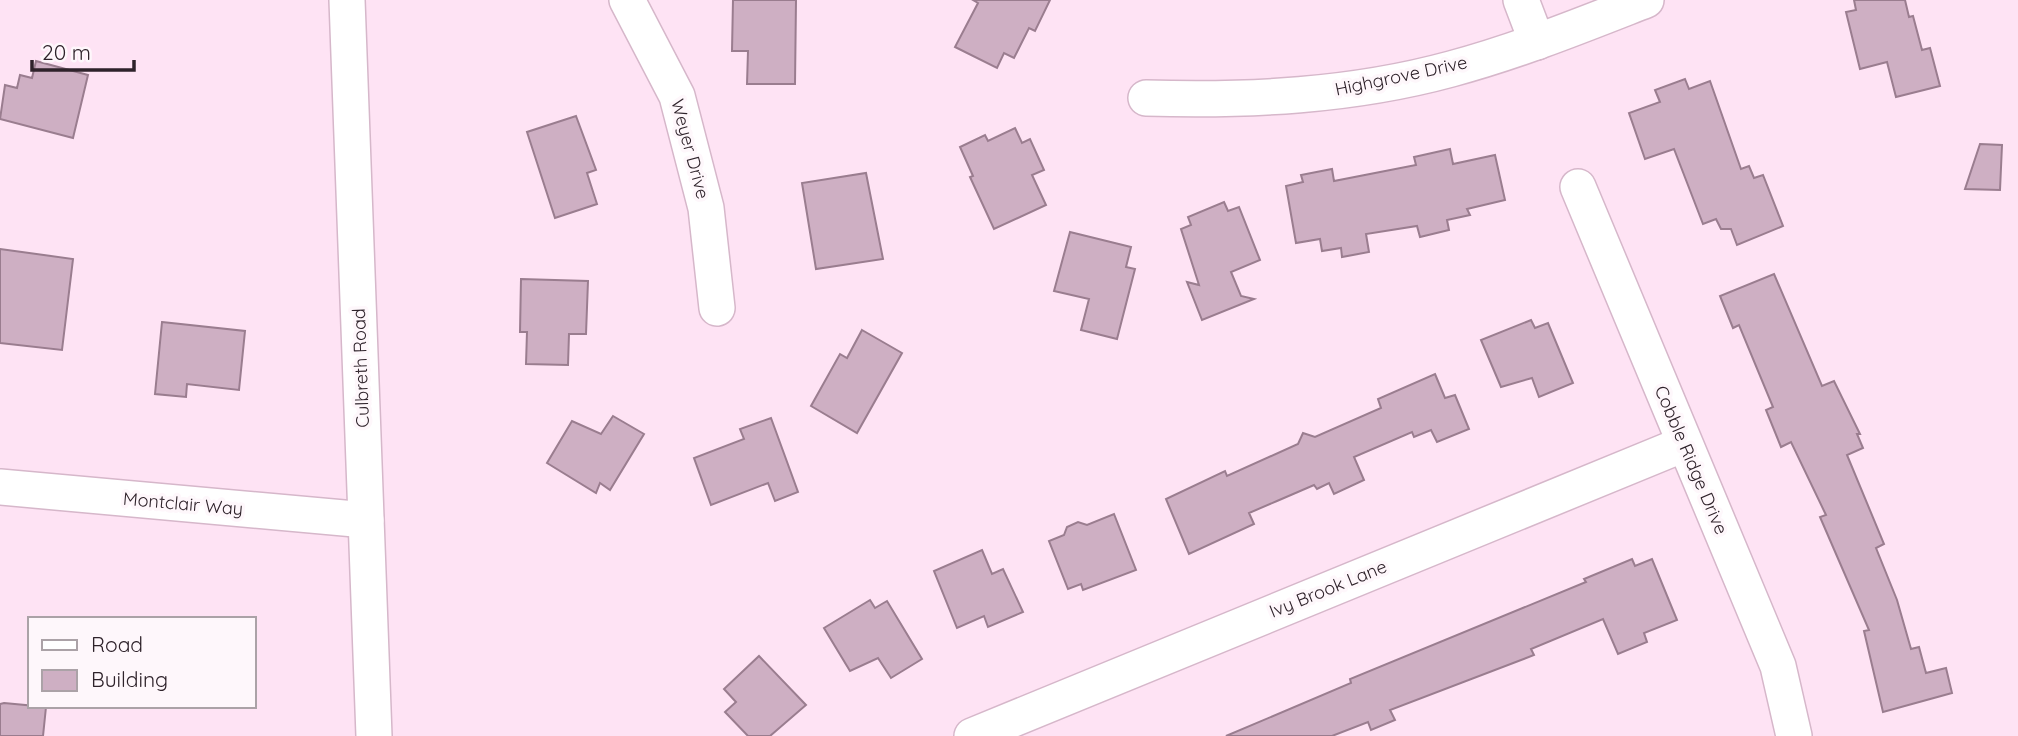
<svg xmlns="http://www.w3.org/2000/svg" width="2018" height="736" font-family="Quicksand,sans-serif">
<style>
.building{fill:#ceafc3;stroke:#9a7d8f;stroke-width:2}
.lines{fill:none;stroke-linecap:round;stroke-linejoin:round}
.minor-casing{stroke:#d6b7ca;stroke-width:38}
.minor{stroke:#fff;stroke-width:35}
.labels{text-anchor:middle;stroke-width:7;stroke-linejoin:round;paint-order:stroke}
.street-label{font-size:18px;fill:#2e222a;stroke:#fef7fb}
</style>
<rect width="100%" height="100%" fill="#fee3f4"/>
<g class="building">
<path d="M 733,0 L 796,0 L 795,84 L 747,84 L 748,51 L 732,51 Z"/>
<path d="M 973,0 L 1050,0 L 1035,31 L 1029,28 L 1014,58 L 1004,53 L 997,68 L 955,47 L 978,3 Z"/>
<path d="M 1854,0 L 1905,0 L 1909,17 L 1913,16 L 1922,50 L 1930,48 L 1940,86 L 1896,97 L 1887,62 L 1860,69 L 1846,12 L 1856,10 Z"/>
<path d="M 36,61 L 88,75 L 73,138 L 0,119 L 5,85 L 17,88 L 20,75 L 32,78 Z"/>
<path d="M 1685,79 L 1689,89 L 1710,81 L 1741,169 L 1749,166 L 1754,178 L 1763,175 L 1783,226 L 1737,245 L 1731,229 L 1721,229 L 1716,219 L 1703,224 L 1674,149 L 1645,159 L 1629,113 L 1660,102 L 1655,90 Z"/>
<path d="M 576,116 L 596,170 L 587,173 L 597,204 L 555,218 L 527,132 Z"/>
<path d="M 1015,128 L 1022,143 L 1030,139 L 1044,170 L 1032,175 L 1046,205 L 994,229 L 970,177 L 973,176 L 960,147 L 985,135 L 988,141 Z"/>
<path d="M 1980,144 L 2002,145 L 2000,190 L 1965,189 Z"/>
<path d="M 1450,149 L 1453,164 L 1495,155 L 1505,200 L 1467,209 L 1470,215 L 1447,220 L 1449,230 L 1420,237 L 1417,226 L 1366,234 L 1369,252 L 1342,257 L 1341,248 L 1322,251 L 1320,239 L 1296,243 L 1286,186 L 1303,182 L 1301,175 L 1332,169 L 1334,181 L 1416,165 L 1414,157 Z"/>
<path d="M 866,173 L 883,259 L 816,269 L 802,183 Z"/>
<path d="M 1224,202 L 1228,211 L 1239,207 L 1260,260 L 1231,272 L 1241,296 L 1254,299 L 1202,320 L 1187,282 L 1199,285 L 1181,229 L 1191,225 L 1188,217 Z"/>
<path d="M 1070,232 L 1131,247 L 1126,267 L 1135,269 L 1117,339 L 1081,330 L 1089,299 L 1054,291 Z"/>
<path d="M 0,249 L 73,259 L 62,350 L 0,343 Z"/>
<path d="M 1774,274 L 1822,386 L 1834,381 L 1860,434 L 1857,434 L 1863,448 L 1847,455 L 1884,544 L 1876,548 L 1897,600 L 1911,649 L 1919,647 L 1926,673 L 1946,668 L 1952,693 L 1883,712 L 1864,631 L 1869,630 L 1820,517 L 1826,515 L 1791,442 L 1781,447 L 1766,410 L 1773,407 L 1739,325 L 1733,328 L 1720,296 Z"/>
<path d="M 521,279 L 588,281 L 586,334 L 569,334 L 568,365 L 526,364 L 527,332 L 520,332 Z"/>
<path d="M 1531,320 L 1535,328 L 1548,323 L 1573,383 L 1539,397 L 1532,378 L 1501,387 L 1481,340 Z"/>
<path d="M 162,322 L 245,331 L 239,390 L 187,384 L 186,397 L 155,394 Z"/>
<path d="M 862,330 L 902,353 L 857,433 L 811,406 L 840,354 L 847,358 Z"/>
<path d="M 1435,374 L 1445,398 L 1455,395 L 1469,429 L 1437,442 L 1431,430 L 1414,437 L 1412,432 L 1354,457 L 1364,480 L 1334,494 L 1329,483 L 1317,489 L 1314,485 L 1277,501 L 1249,513 L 1254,524 L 1189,554 L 1166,499 L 1225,471 L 1227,476 L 1298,444 L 1303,433 L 1315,437 L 1381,408 L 1378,399 Z"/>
<path d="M 613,416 L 644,434 L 610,490 L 600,483 L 596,493 L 547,463 L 572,421 L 601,434 Z"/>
<path d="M 771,418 L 798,492 L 775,501 L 768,483 L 711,505 L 694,458 L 744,439 L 740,429 Z"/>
<path d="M 1114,514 L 1136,570 L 1083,590 L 1081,584 L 1068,589 L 1049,541 L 1064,535 L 1067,527 L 1078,522 L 1087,525 Z"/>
<path d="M 982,550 L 992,574 L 1003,569 L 1023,612 L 988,627 L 984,616 L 957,628 L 934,571 Z"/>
<path d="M 1632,559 L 1635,566 L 1652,559 L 1677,620 L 1644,633 L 1647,642 L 1618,654 L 1603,619 L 1531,649 L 1534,655 L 1390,710 L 1395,720 L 1371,730 L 1368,722 L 1332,736 L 1226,736 L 1351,683 L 1350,679 L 1586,582 L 1584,579 Z"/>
<path d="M 870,600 L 875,608 L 887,601 L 922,659 L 891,678 L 878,658 L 850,671 L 824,628 Z"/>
<path d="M 759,656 L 806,705 L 770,736 L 748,736 L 725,712 L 736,702 L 724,689 Z"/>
<path d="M 4,703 L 46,707 L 43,736 L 0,736 L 0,704 Z"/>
</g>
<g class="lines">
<defs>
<g id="minor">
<path d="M 347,0 L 374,736"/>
<path d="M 627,0 L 677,96 L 706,208 L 717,308"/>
<path d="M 1521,0 L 1537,42"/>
<path d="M 1146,98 C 1248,101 1352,96 1451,69 C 1518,51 1582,25 1646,0"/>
<path d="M 1578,187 L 1778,666 L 1794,736"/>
<path d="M 0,487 L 366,520"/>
<path d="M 972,736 L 1684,444"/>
</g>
</defs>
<use href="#minor" class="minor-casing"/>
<use href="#minor" class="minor"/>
</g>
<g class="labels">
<g class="street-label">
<text transform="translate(1401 76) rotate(-12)" y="6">Highgrove Drive</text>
<text transform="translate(690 149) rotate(75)" y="6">Weyer Drive</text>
<text transform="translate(361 368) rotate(-92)" y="6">Culbreth Road</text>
<text transform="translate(1691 460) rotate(67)" y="6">Cobble Ridge Drive</text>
<text transform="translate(183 504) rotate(5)" y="6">Montclair Way</text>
<text transform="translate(1328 589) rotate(-22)" y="6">Ivy Brook Lane</text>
</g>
</g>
<rect x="28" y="617" width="228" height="91" fill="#fef7fb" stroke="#aba2a7" stroke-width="2"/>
<rect x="42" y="640" width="35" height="10" fill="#ffffff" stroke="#aba2a7" stroke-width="2"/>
<text x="91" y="652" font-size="21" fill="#2e222a">Road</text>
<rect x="42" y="670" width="35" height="21" fill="#ceafc3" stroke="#aba2a7" stroke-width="2"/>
<text x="91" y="687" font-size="21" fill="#2e222a">Building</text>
<path d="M32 60v10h102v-10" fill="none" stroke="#2e222a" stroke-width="3.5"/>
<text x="42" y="60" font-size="21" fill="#2e222a" stroke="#fef7fb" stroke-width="5" paint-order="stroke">20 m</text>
</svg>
